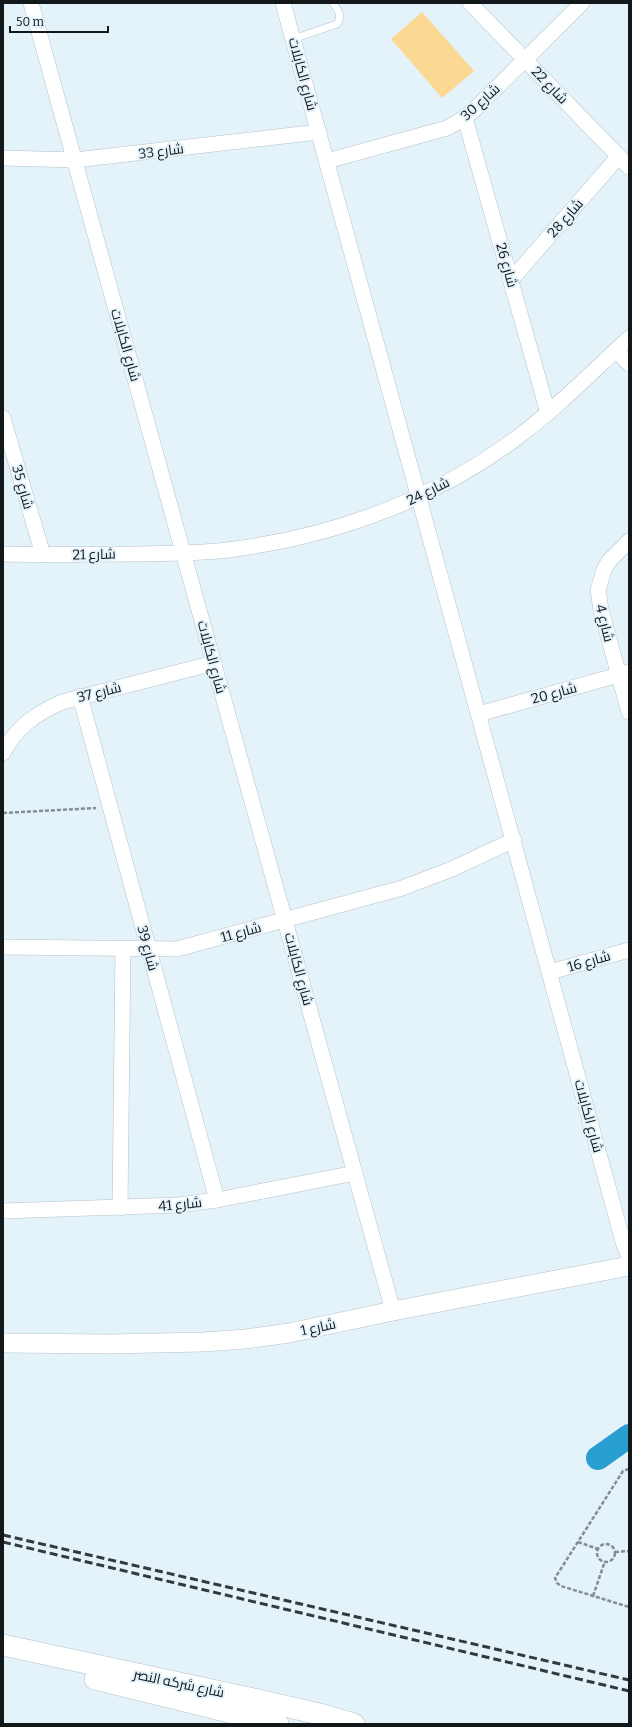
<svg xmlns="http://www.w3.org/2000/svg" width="632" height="1727" font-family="Bitter,Cairo,serif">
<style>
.green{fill:#fcd993}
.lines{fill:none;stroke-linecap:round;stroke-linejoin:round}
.river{stroke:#299ed0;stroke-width:24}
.service-casing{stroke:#b5c2ca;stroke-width:8}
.minor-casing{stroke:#b5c2ca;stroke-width:16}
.tertiary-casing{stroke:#b5c2ca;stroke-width:20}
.secondary-casing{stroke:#b5c2ca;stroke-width:22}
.path{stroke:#838d93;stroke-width:2.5;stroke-dasharray:4 2;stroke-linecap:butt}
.service{stroke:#fff;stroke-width:7}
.minor{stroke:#fff;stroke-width:15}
.tertiary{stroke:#fff;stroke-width:19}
.secondary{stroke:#fff;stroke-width:21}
.rail{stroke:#33393d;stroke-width:3;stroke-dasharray:8 4;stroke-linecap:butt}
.labels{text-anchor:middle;stroke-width:4;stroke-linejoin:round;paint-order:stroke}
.street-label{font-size:14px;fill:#12171a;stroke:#e4f2fa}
</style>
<rect width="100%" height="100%" fill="#e4f2fa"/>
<path class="green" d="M 422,12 L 474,71 L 442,98 L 391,39 Z"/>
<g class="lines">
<path class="river" d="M 598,1458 L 629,1436"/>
<defs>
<path id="service" d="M 293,39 L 337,24 C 343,15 338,10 333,3"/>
<g id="minor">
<path d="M 31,3 L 393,1311"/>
<path d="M 283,3 L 624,1245 L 629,1256"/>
<path d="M 470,3 L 629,167"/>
<path d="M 465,118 L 548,413"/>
<path d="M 3,158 L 75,160 L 319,132"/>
<path d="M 327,161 L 447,128 L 456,123 L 471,113 L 582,3"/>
<path d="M 511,280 L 619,156"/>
<path d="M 616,350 L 629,364"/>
<path d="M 3,418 L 43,555"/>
<path d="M 629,541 L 609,561 L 604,570 L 598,590 L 601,610 L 629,712"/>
<path d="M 3,554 C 47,555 91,554 135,554 C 168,553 202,554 235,549 C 337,535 435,499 518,437 C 558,407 593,371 629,338"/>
<path d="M 80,696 L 217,1200"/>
<path d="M 479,714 L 629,672"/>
<path d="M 3,753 C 16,727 37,713 62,702 L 214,663"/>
<path d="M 3,947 L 177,949 L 402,888 L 452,869 L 514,840"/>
<path d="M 550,972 L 629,950"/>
<path d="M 120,1208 L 123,948"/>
<path d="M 3,1211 L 179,1205 L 217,1200 L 355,1173"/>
</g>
<path id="tertiary" d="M 3,1343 L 111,1344 L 203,1342 L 246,1339 L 289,1333 L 393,1311 L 629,1266"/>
<g id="secondary">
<path d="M 3,1645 L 249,1698 L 324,1715 L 354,1724"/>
<path d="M 95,1679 L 278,1724"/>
</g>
</defs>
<use href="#service" class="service-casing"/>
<use href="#minor" class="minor-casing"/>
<use href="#tertiary" class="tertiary-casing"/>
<use href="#secondary" class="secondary-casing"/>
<g class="path">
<path d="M 3,813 L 96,808"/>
<path d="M 629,1469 L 623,1471 L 555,1578 L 557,1583 L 561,1586 L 629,1607"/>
<path d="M 578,1542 L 598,1549"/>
<circle cx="606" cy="1553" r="9"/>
<path d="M 615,1552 L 629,1551"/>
<path d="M 593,1596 L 605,1561"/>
</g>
<use href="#service" class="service"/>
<use href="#minor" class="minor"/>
<use href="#tertiary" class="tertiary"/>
<use href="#secondary" class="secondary"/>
<g class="rail">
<path d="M 3,1535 L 629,1680"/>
<path d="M 3,1542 L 629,1691"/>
</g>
</g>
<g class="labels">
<g class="street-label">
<text transform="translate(303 74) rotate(75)" y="5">شارع الكابلات</text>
<text transform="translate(550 85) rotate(46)" y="5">شارع 22</text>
<text transform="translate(480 102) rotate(-42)" y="5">شارع 30</text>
<text transform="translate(161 151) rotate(-7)" y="5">شارع 33</text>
<text transform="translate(565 218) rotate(-49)" y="5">شارع 28</text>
<text transform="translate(507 265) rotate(74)" y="5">شارع 26</text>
<text transform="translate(126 345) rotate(74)" y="5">شارع الكابلات</text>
<text transform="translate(23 487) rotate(74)" y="5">شارع 35</text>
<text transform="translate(428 491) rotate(-26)" y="5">شارع 24</text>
<text transform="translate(94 554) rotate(-1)" y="5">شارع 21</text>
<text transform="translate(605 623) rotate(76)" y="5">شارع 4</text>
<text transform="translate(212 657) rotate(75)" y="5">شارع الكابلات</text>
<text transform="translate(99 692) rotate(-14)" y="5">شارع 37</text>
<text transform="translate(554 693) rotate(-15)" y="5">شارع 20</text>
<text transform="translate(241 932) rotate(-15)" y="5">شارع 11</text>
<text transform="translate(148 948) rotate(75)" y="5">شارع 39</text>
<text transform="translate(589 961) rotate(-16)" y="5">شارع 16</text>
<text transform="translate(299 969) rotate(75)" y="5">شارع الكابلات</text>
<text transform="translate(589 1116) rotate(75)" y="5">شارع الكابلات</text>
<text transform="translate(180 1204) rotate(-5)" y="5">شارع 41</text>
<text transform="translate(318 1327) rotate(-12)" y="5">شارع 1</text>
<text transform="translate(179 1683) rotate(12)" y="5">شارع شركه النصر</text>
</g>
</g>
<rect width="632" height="1727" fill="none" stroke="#12171a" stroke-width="8"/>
<path d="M10 26v6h98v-6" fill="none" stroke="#12171a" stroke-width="2"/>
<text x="16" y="26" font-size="12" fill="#12171a" stroke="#e4f2fa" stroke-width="3" paint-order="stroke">50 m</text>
</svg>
